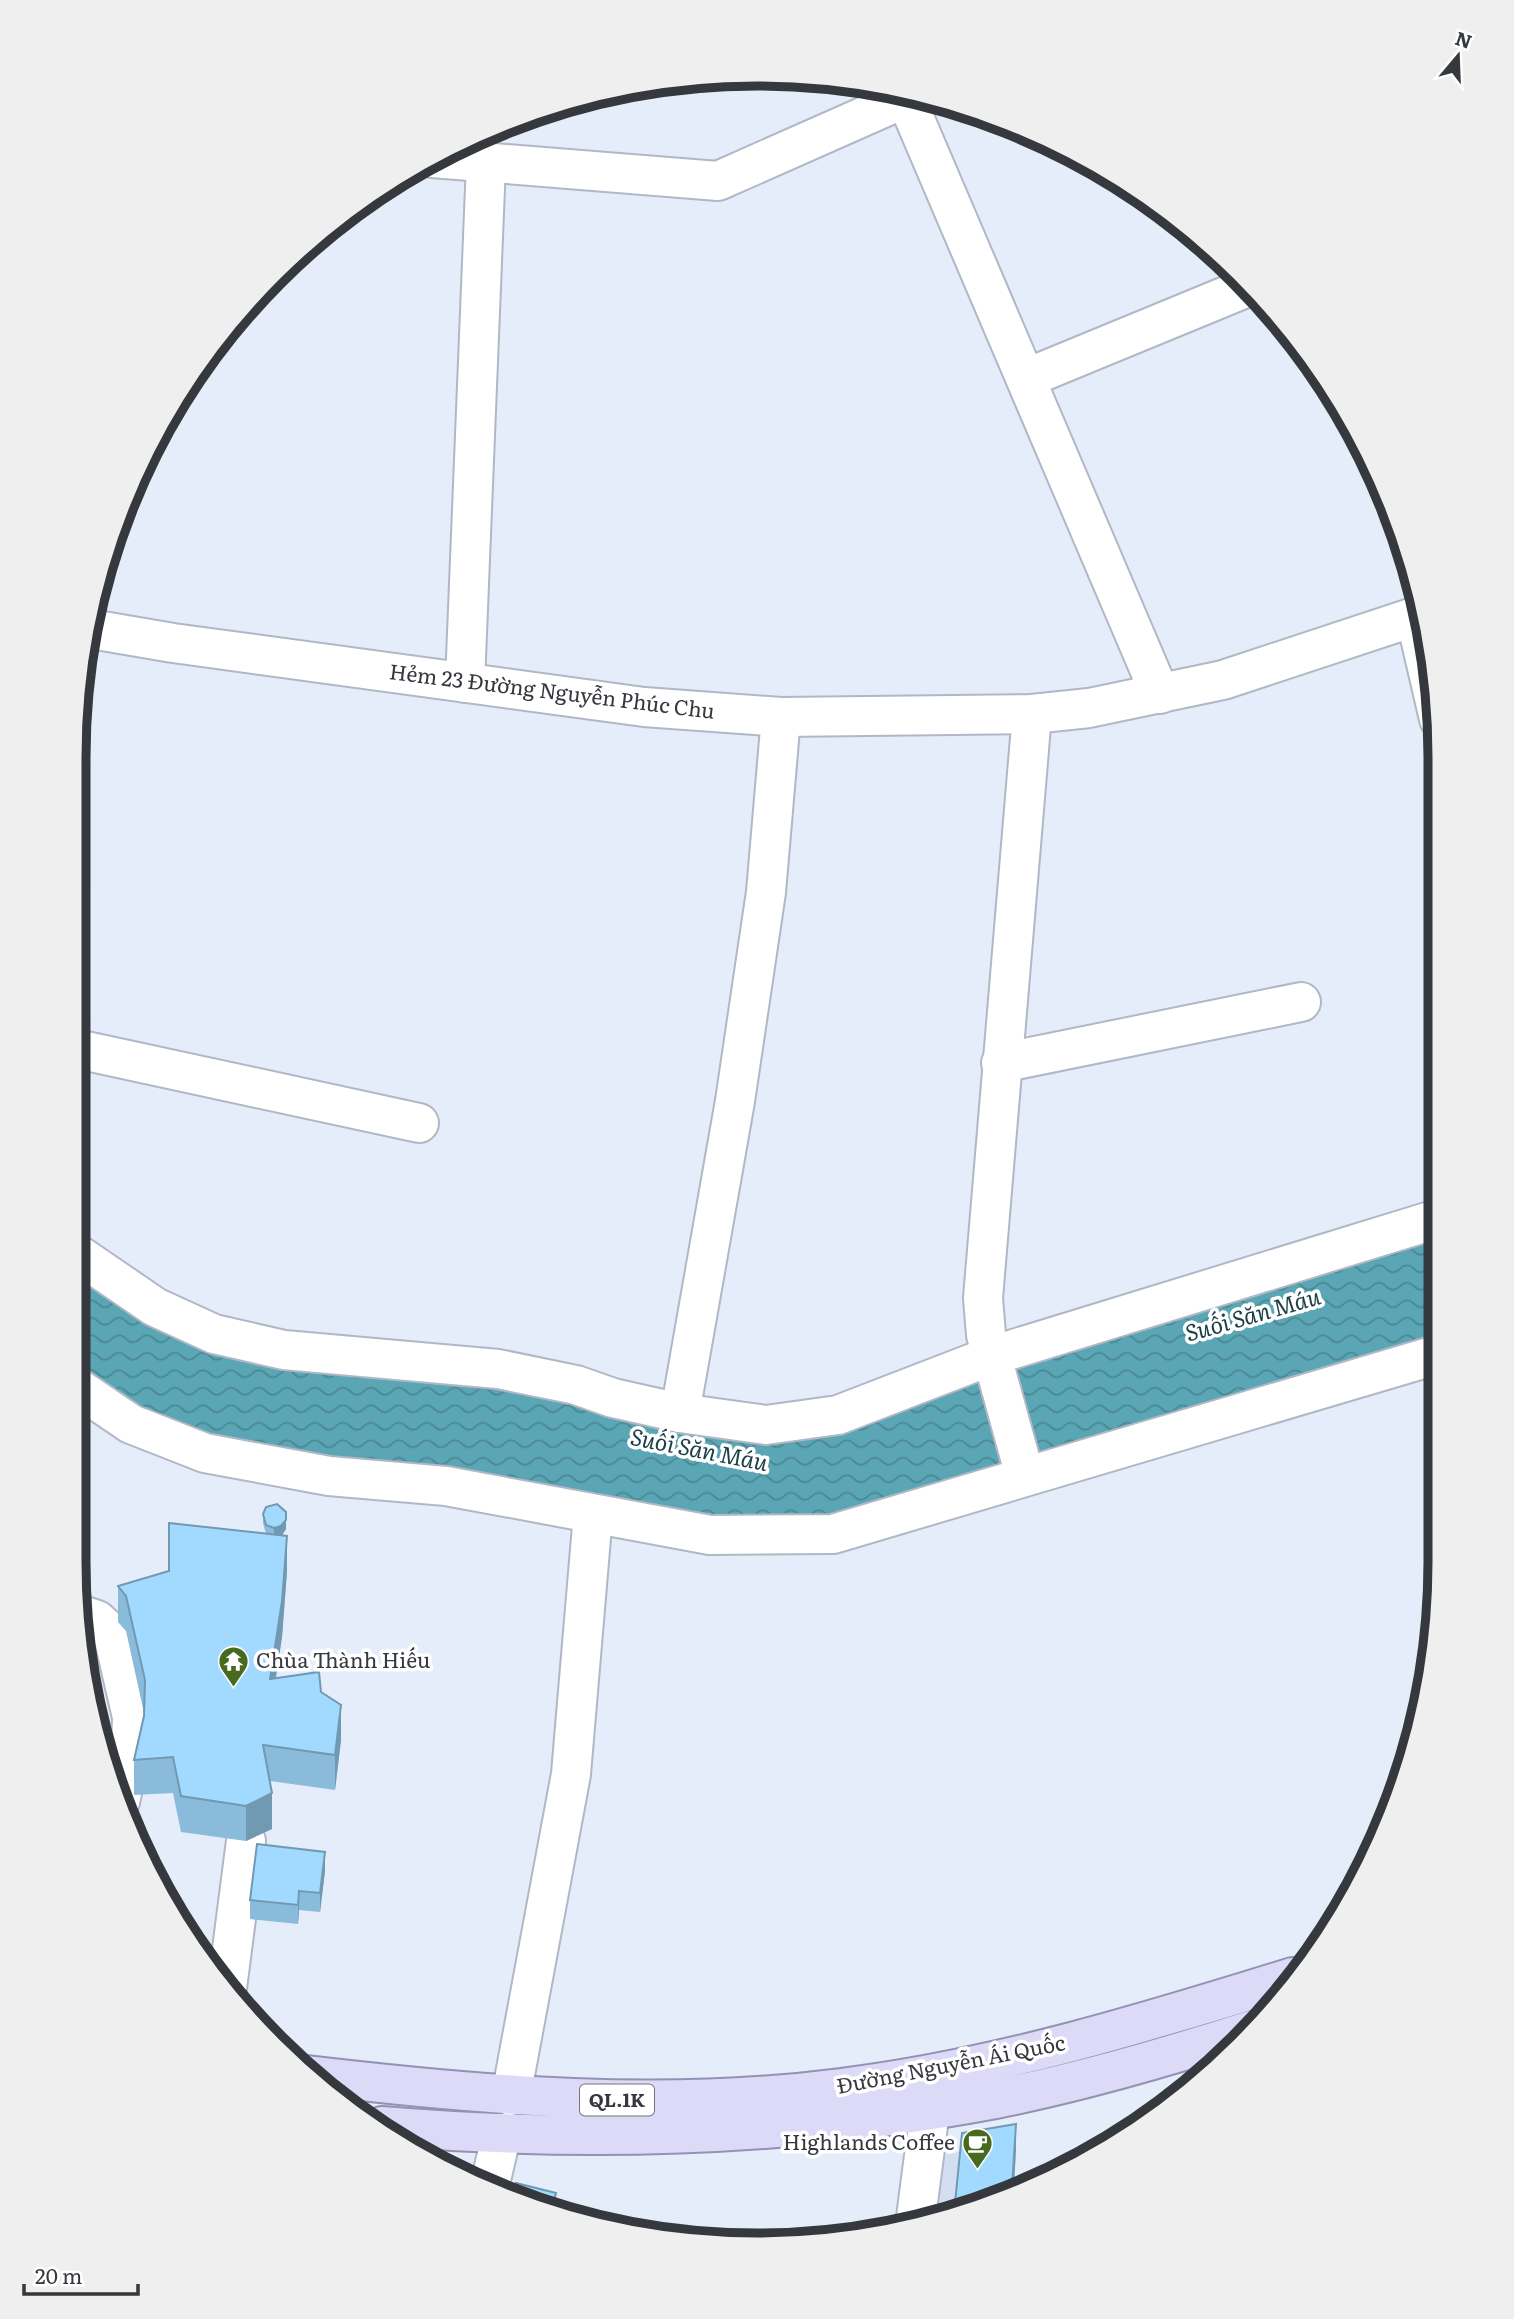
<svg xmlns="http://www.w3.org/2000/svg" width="1514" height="2319" font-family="Literata,serif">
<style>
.built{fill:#d3def1}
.water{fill:url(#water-waves)}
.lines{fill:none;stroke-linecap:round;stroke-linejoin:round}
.street-casing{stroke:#b1b8c5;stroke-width:42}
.primary-casing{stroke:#9491b2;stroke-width:42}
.street{stroke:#fff;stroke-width:38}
.primary{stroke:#dddaf7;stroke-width:38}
.wall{fill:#8bbbdb}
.shaded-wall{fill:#7199b2}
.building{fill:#a2daff;stroke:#7199b2;stroke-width:2}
.labels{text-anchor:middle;stroke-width:7;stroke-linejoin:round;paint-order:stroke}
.shield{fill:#fff;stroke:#727477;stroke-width:2}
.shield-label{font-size:19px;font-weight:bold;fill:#35383d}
.street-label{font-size:21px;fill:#35383d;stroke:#fff}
.poi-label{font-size:21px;fill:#35383d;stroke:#fff;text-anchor:start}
.water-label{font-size:23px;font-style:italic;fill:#1b3f46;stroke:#fff}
.rim{fill:none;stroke:#35383d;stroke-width:9}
</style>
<defs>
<pattern id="water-waves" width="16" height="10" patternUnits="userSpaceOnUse" patternTransform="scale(1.75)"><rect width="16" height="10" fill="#5aa6b4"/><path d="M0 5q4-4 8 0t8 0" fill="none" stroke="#4b8894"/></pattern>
</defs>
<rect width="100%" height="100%" fill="#e5ecfa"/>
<path class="built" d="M 1016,2140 L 1014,2186 L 931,2222 L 944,2155 Z"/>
<path class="water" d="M 1437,1234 L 1436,1342 L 832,1521 L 711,1522 L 210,1441 L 137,1412 L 75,1369 L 75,1269 L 157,1323 L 494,1382 L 677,1428 L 982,1375 Z"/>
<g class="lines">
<defs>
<g id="street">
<path d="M 910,94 L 913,115 L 1160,694"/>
<path d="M 432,158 L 718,181 L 910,96"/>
<path d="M 1027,378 L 1248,287"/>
<path d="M 1415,616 L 1439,719"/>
<path d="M 91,629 L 173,643 L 644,707 L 781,717 L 1032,714 L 1089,708 L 1223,680 L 1423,614"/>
<path d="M 465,683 L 486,163"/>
<path d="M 77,1049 L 419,1123"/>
<path d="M 1001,1063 L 1301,1002"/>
<path d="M 76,1253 L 155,1307 L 214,1334 L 284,1350 L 498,1369 L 576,1385 L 613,1398 L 680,1413 L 766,1425 L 838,1415 L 991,1356 L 1437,1219"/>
<path d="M 75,1386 L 131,1424 L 205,1453 L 329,1476 L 446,1486 L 710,1535 L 833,1534 L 1436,1355"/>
<path d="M 680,1413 L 735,1101 L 766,892 L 781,717"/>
<path d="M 1025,1476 L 986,1335 L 983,1298 L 1032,714"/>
<path d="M 82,1615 L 97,1620 L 113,1635 L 132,1717 L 131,1750 L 120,1802"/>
<path d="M 227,1988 L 246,1841"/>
<path d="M 511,2096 L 571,1774 L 593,1514"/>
<path d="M 490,2184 L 502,2133"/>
<path d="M 915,2225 L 930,2110"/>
</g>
<g id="primary">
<path d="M 307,2075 C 485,2096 662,2111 841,2088 C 995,2069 1145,2023 1293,1977"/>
<path d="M 382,2126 C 586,2143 794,2137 995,2099 C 1082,2082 1167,2057 1251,2030"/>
</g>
</defs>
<use href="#street" class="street-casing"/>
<use href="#primary" class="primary-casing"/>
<use href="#street" class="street"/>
<use href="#primary" class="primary"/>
</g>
<g class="wall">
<path d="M 286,1512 L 286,1529 L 282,1536 L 287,1571 L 282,1637 L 276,1678 L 321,1692 L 341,1740 L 335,1790 L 270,1781 L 272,1829 L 246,1841 L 181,1832 L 173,1793 L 134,1795 L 134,1760 L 144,1713 L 126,1631 L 118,1622 L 118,1586 L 169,1571 L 266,1534 L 263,1523 L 263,1514 Z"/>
<path d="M 325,1871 L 320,1912 L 299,1910 L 298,1924 L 250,1919 L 250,1900 Z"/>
</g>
<g class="shaded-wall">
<path d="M 286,1520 L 286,1529 L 281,1536 L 274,1538 L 274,1528 Z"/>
<path d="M 287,1536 L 287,1571 L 282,1637 L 270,1715 L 270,1679 Z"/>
<path d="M 341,1705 L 341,1740 L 335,1790 L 335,1755 Z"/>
<path d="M 272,1793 L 272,1829 L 246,1841 L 246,1806 Z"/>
<path d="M 325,1852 L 325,1871 L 320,1912 L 320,1893 Z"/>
<path d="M 299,1891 L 299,1910 L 298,1924 L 298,1905 Z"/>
<path d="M 1016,2124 L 1016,2151 L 1014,2186 L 1012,2187 Z"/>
<path d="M 556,2193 L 556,2212 L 555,2214 L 551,2213 Z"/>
</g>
<g class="building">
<path d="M 277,1504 L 286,1512 L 286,1520 L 281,1526 L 274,1528 L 266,1525 L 263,1514 L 266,1507 Z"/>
<path d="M 169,1523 L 287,1536 L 282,1601 L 270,1679 L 319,1672 L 321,1692 L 341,1705 L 335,1755 L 263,1745 L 272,1793 L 246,1806 L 181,1796 L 173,1757 L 134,1760 L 144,1716 L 145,1680 L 126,1596 L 118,1586 L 169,1571 Z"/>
<path d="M 257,1844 L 325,1852 L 320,1893 L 299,1891 L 298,1905 L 250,1900 Z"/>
<path d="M 1016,2124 L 1012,2187 L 954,2213 L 962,2133 Z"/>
<path d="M 516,2183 L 556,2193 L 551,2213 L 537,2209 L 513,2196 Z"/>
</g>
<defs>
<symbol id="temple-pin" viewBox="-11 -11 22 30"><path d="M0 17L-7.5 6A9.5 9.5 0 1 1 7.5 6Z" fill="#476920" stroke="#fff"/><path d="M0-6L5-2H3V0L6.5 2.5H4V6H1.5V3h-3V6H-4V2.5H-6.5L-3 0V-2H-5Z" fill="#fff"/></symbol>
<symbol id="cafe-pin" viewBox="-11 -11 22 30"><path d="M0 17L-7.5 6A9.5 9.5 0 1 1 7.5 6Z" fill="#476920" stroke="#fff"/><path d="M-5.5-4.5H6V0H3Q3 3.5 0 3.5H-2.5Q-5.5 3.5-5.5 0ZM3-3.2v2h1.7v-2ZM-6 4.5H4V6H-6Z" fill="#fff"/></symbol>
</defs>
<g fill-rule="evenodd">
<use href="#temple-pin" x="216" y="1644" width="35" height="47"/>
<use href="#cafe-pin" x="960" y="2126" width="35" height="47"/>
</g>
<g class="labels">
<rect class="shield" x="580" y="2084.5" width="74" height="31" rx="5"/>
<g class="shield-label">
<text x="617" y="2107">QL.1K</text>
</g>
<g class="street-label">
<text transform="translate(552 692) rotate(7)" y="7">Hẻm 23 Đường Nguyễn Phúc Chu</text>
<text transform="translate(951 2065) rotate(-11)" y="7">Đường Nguyễn Ái Quốc</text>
</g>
<g class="poi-label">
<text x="256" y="1668">Chùa Thành Hiếu</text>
<text x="955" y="2150" text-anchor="end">Highlands Coffee</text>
</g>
<g class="water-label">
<text transform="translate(1253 1315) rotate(-16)" y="8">Suối Săn Máu</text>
<text transform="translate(699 1450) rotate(11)" y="8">Suối Săn Máu</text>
</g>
</g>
<path d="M0 0H1514V2319H0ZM757 86H757A671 671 0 0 1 1428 757V1562A671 671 0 0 1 757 2233H757A671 671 0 0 1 86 1562V757A671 671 0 0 1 757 86Z" fill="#efefef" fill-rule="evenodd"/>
<path class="rim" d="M757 86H757A671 671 0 0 1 1428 757V1562A671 671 0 0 1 757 2233H757A671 671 0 0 1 86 1562V757A671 671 0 0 1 757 86Z"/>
<g transform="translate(1458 56) rotate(19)" stroke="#ffffff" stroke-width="5" paint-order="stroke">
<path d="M0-5L12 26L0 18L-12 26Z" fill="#35383d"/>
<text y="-10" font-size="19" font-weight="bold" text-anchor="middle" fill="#35383d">N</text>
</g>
<path d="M24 2284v10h114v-10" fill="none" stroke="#35383d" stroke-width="3.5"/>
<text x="35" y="2284" font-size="21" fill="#35383d" stroke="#ffffff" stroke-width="5" paint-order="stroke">20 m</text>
</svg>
